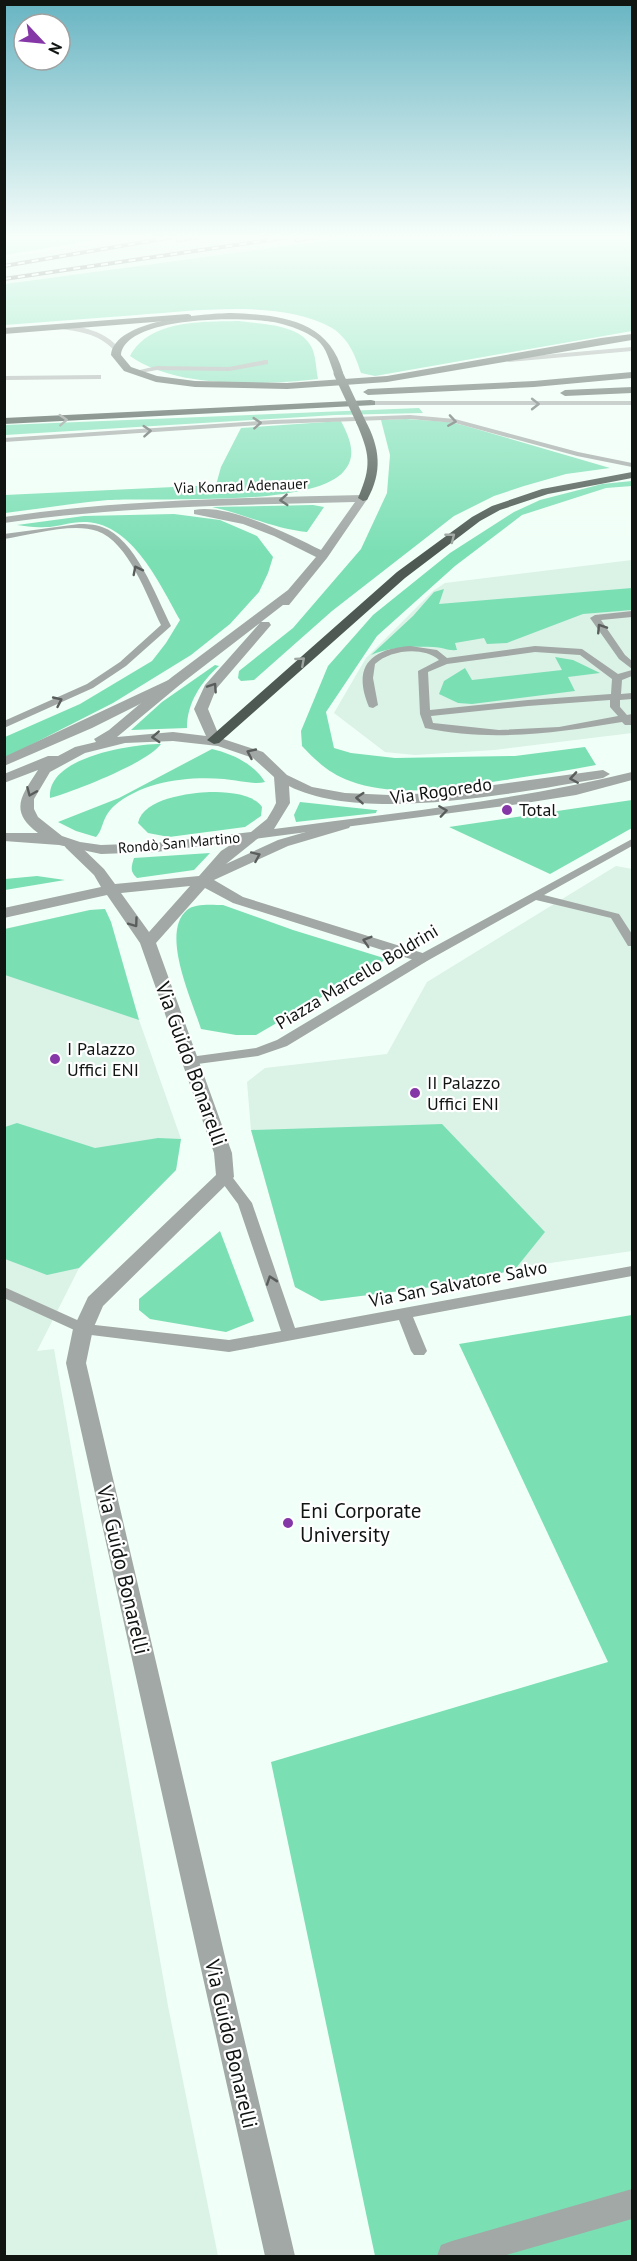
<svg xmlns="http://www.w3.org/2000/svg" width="637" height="2261" font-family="'PT Sans',sans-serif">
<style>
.built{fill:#dbf2e7}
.green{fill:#7bdfb4}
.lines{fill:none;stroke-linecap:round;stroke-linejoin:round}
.service{fill:#a2a8a5;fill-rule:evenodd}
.minor{fill:#a2a8a5;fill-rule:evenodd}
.tertiary{fill:#a2a8a5;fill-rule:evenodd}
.trunk{fill:#4e5953;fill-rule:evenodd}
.motorway{fill:#414d47;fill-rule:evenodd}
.rail-casing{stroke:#404743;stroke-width:4}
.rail{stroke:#fff;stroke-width:2;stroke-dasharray:7;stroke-linecap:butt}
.trunk-bridge{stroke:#4e5953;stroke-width:9}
.oneway{stroke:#595e5c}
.oneway2{stroke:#8d9491}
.oneway3{stroke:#9ea4a0}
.poi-dot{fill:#8637a7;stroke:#fff;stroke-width:2}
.labels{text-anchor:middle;stroke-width:4.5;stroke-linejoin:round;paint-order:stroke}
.far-street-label{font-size:15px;fill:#101512;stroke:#fff}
.street-label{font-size:18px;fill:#101512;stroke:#fff}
.poi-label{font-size:18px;fill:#101512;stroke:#fff;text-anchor:start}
.near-street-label{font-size:21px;fill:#101512;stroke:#fff}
.near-poi-label{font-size:21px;fill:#101512;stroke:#fff;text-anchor:start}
</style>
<rect width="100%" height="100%" fill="#f0fff7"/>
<g class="built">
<path d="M 145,235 L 367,235 L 5,284 L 5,258 Z"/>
<path d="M 632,560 L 632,733 L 494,750 L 415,755 L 385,752 L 334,713 L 366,658 L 433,591 L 445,583 Z"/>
<path d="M 616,866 L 632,869 L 632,1251 L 516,1268 L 479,1281 L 321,1301 L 295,1287 L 251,1130 L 247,1082 L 265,1068 L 387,1054 L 427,982 Z"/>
<path d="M 105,909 L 111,922 L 139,1020 L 181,1139 L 176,1170 L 79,1268 L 37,1351 L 54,1349 L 168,2006 L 218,2256 L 5,2256 L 4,929 L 90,910 Z"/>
</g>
<g class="green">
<path d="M 5,235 L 126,235 L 5,255 Z"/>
<path d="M 367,235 L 632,235 L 632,331 L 375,376 L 361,373 C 355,355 349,339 332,328 C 282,299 194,311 137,315 C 93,318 49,322 5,325 L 5,284 Z"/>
<path d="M 239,321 C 261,324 299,324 311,346 C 316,355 316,369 318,379 C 264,385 176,389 130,356 C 150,319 203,322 239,321 Z"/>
<path d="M 419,408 L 423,413 L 335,415 L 5,435 L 5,425 Z"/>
<path d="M 406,419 L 450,422 L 466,426 L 610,468 L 566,474 L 524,486 L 494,496 L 454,516 L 332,611 L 254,680 L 241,681 L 238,678 L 239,671 L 293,628 L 361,549 L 387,493 L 390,455 L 381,420 Z"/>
<path d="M 341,421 C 349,437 358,455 344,471 C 314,508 158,497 108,500 C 74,503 39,509 5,513 L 5,495 L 216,485 L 221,467 L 241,428 Z"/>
<path d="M 632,481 L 632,486 L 606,488 L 522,515 L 455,566 L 377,636 L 326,712 L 334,748 L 351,753 L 395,758 L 515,756 L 585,747 L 596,765 C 566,771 536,775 505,780 C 455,787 399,799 350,781 C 330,774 316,761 302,746 L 301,731 L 328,666 L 373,615 L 450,553 L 514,512 L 540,500 L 602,484 Z"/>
<path d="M 313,505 L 324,507 L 307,532 C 275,529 244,514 212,507 Z"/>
<path d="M 174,514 L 220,520 L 257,536 L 273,557 L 268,573 L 259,592 L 230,624 L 191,655 L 113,703 L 5,758 L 5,737 L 80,704 L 152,661 L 166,643 L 180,620 C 160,584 133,525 87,522 C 72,521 59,527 45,527 C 36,528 26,526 17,525 L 84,516 Z"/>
<path d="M 632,588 L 632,610 L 583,614 L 507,643 L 487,644 L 484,638 L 455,643 L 457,650 C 448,651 442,647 433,647 C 414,646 389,647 371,655 L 413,616 L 434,592 L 444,589 L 439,604 Z"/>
<path d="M 555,657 L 573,660 L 600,673 L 568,677 L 575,691 L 472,704 L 458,703 L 439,694 L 444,681 L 465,668 L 472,680 L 562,670 Z"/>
<path d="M 215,665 L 219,666 C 201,682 187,703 187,728 L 131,730 L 162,702 Z"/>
<path d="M 161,744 C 147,763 75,791 50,798 C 46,757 132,744 161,744 Z"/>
<path d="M 212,749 C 233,754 254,764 265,782 C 254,785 237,780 224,779 C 188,776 143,781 114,806 C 101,818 104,829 96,837 L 76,831 L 58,822 L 119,798 Z"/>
<path d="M 210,792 C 227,792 252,793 262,807 L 261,816 L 245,827 L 169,837 L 148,833 L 138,823 C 143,798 190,793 210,792 Z"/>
<path d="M 632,800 L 632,828 L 550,874 L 449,827 Z"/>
<path d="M 300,802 L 375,810 L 377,810 L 376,813 L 296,822 L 294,815 Z"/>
<path d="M 210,853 L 194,870 L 137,878 C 130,872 131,867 134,858 Z"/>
<path d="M 37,876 L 65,880 L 5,890 L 5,879 Z"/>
<path d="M 223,905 L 293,930 L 387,959 L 256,1035 L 236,1035 L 201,1029 C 192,1000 160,933 187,910 C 195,903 213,905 223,905 Z"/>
<path d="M 105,909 L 111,922 L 139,1020 L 5,975 L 5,929 L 90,910 Z"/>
<path d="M 17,1123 L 95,1148 L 158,1138 L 181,1139 L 176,1170 L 79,1268 L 47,1275 L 5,1259 L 5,1127 Z"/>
<path d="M 442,1124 L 545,1232 L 516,1268 L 479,1281 L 321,1301 L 295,1287 L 251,1130 Z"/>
<path d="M 220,1231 L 254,1321 L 226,1332 L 150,1319 L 139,1310 L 139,1299 Z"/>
<path d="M 632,1315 L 632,2256 L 375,2256 L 271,1762 L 608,1662 L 459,1344 Z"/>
</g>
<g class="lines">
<g class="service">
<path d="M 57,325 C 82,326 104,330 121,350 L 115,351 C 97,332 79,332 55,328 Z"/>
<path d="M 632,347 L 632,351 L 509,362 L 505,360 L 509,358 Z"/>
<path d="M 265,360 L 268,360 L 268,364 L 229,371 L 157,370 L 135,374 L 131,372 L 157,366 L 229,367 Z"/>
<path d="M 101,375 L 101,379 L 98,379 L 4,380 L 4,376 Z"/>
<path d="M 371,401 L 632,401 L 632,405 L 368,405 L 368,401 Z"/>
<path d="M 410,415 L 455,419 L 578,452 L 632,463 L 632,467 L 577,456 L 455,423 L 410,419 L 274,424 L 4,442 L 4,438 L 274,420 Z"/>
<path d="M 79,524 C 86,524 94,524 102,527 C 135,538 156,596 171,626 L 126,666 L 93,688 L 4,728 L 4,721 L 87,684 L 120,662 L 161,625 C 147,597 129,542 97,531 C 73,522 30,535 4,539 L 4,534 Z"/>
<path d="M 632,611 L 632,617 L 601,620 L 625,655 L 632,661 L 632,669 L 619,659 L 590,618 L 595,615 Z"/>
<path d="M 410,646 L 437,650 L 447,658 L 535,646 L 582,649 L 618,674 L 632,670 L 632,676 L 622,680 L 621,694 L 632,693 L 632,699 L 620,700 L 620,707 L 627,715 L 632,714 L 632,725 L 625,725 L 622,722 C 557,733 491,742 425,728 L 420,714 L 418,671 L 439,660 C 423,646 390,650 375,664 L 373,678 L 378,705 L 373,708 L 369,707 C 352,667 370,649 410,646 ZM 535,652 L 580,655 L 612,679 L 611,694 L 528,700 L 430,710 L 428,672 L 447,664 ZM 610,700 L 610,707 L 618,716 L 559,727 L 499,730 L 433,723 L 431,716 L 528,706 Z"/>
<path d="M 632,839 L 632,846 L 544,895 L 619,914 L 632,934 L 632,946 L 628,946 L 611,918 L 536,900 L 427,961 L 287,1046 L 258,1056 L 190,1065 L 184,1061 L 190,1057 L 256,1048 L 277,1040 L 419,955 Z"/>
<path d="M 225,1172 L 230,1174 L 252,1203 L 295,1328 L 632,1266 L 632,1276 L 413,1317 L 427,1351 L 424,1355 L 414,1355 L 411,1351 L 399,1320 L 229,1352 L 83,1334 L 4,1298 L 4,1287 L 86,1324 L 229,1340 L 281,1331 L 238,1204 L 218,1177 Z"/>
</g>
<g class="minor">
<path d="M 177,676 L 183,680 L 182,683 L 92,728 L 4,766 L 4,757 Z"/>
<path d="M 344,821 L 351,825 L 349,828 L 288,846 L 214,880 L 243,897 L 429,955 L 431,958 L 423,963 L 417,961 L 233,903 L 205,888 L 156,943 L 232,1153 L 234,1177 L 103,1306 L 93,1329 L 86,1363 L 295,2256 L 265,2256 L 66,1363 L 73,1329 L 88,1297 L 216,1175 L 214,1153 L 140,943 L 107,895 L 4,918 L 4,908 L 101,887 L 94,875 L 66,848 L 64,845 L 66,842 L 76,842 L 104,869 L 115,884 L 199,876 L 221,851 L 249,833 L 254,832 L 261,836 L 226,864 L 278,840 ZM 190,886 L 149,932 L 121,893 Z"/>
<path d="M 632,2189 L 632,2219 L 503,2256 L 437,2256 L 441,2245 L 452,2241 Z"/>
</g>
<path class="tertiary" d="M 363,495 L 368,498 L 327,558 L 289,605 L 283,605 L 261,622 L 269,622 L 271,625 L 216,689 L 208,709 L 220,738 L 263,752 L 287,775 L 312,787 L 345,793 L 389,795 L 436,793 L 603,770 L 610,774 L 603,778 C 521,792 363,824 289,786 L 290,803 L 274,829 C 394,813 515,801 632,772 L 632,780 L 576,795 L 519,804 L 156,852 L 101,854 L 59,845 L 4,841 L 4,833 L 38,833 C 8,811 22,795 38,770 L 4,783 L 4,774 L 48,756 L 58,756 L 75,747 L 96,742 L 94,739 L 109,730 L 172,677 L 288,590 L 316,557 L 274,536 L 243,524 L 194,514 L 194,510 C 228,503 291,535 321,550 L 355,502 C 238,505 121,506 4,523 L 4,517 C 123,499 243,498 363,495 ZM 260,623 L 205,685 L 194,709 L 206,736 L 173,732 L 117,737 L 182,683 ZM 173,741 L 218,746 L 253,758 L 274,777 L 276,803 L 273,809 L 267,819 L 251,832 L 156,843 L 101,845 L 80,842 L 62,836 L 38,817 L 34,809 L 34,799 L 50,772 L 85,753 L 125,743 Z"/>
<g class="trunk">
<path d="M 231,313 C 279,315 329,319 343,373 L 335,375 C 329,363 328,348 316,339 C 305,331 291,326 278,323 C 249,316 125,315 121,355 L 131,367 L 157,376 L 195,381 L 287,383 L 387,376 L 601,338 L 632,334 L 632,340 L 387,382 L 287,389 L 195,387 L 156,382 L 124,371 L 111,355 C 115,319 203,314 231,313 Z"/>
<path d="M 632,372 L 632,378 L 534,387 L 368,395 L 363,392 L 368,389 L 534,381 Z"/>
<path d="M 632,387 L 632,393 L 565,396 L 560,393 L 565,390 Z"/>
<path d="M 361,419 L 365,420 C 380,447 383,472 367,500 L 363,501 L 358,498 C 372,466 370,454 356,422 Z"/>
<path d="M 632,472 L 632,478 L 548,494 L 500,510 L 480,521 L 405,578 L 219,743 L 214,744 L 207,740 L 397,572 L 472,517 L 492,506 L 542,489 Z"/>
</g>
<g class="motorway">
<path d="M 188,314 L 191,315 L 191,319 L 4,334 L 4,328 Z"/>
<path d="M 371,400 L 375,401 L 375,405 L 4,424 L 4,418 Z"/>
</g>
<defs>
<g id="rail">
<path d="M 178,240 L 214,235"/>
<path d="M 296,240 L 338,235"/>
<path d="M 4,266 L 185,235"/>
<path d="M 4,279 L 304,235"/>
</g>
</defs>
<use href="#rail" class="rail-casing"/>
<use href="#rail" class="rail"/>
<path class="trunk-bridge" d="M 338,373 L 361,422"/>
</g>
<defs><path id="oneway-chevron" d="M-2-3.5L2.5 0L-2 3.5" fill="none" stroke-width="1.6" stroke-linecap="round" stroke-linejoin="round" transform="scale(1.5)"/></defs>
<g class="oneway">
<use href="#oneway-chevron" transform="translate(535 404)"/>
<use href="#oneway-chevron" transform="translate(452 421) rotate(9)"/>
<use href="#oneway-chevron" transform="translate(257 423) rotate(-4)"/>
<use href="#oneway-chevron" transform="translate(147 431) rotate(-4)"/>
<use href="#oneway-chevron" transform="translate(284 500) rotate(176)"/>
<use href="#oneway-chevron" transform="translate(137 570) rotate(-117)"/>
<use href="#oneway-chevron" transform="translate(601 628) rotate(-123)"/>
<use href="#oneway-chevron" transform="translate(213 687) rotate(-56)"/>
<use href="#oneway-chevron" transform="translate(58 701) rotate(-25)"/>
<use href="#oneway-chevron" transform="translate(156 737) rotate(177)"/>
<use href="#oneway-chevron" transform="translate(251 753) rotate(-155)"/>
<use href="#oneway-chevron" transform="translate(574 778) rotate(171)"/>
<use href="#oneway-chevron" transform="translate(31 792) rotate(113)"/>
<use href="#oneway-chevron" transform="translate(360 798) rotate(-176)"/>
<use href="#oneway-chevron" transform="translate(443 811) rotate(-8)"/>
<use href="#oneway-chevron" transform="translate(256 856) rotate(-24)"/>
<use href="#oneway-chevron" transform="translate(134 923) rotate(54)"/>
<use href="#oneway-chevron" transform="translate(367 941) rotate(-163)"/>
<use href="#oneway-chevron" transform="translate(271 1280) rotate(-109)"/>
</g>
<use class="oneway2" href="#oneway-chevron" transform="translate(63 420) rotate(-3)"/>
<g class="oneway3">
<use href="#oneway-chevron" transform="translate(451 537) rotate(-38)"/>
<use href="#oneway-chevron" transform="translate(301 661) rotate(-41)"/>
</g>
<linearGradient id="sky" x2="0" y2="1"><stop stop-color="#67b4c2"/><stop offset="0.43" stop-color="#f8fffb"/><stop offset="1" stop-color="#f8fffb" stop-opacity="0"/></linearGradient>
<rect width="637" height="552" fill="url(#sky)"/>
<g class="poi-dot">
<circle cx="507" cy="810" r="6"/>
<circle cx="55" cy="1059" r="6"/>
<circle cx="415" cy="1093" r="6"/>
<circle cx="288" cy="1523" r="6"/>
</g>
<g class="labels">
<g class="far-street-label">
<text transform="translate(241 486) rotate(-2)" y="5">Via Konrad Adenauer</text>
<text transform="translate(179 843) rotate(-5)" y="5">Rondò San Martino</text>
</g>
<g class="street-label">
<text transform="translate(441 791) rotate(-8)" y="6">Via Rogoredo</text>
<text transform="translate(357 977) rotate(-31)" y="6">Piazza Marcello Boldrini</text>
<text transform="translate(458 1284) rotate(-11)" y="6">Via San Salvatore Salvo</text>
</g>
<g class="poi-label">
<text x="519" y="816">Total</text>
<text x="67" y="1055">I Palazzo<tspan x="67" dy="21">Uffici ENI</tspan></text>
<text x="427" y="1089">II Palazzo<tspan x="427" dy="21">Uffici ENI</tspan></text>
</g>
<g class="near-street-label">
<text transform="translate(191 1064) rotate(70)" y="7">Via Guido Bonarelli</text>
<text transform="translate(123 1570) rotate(77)" y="7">Via Guido Bonarelli</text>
<text transform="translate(231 2044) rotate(77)" y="7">Via Guido Bonarelli</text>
</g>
<g class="near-poi-label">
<text x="300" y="1518">Eni Corporate<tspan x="300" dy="24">University</tspan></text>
</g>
</g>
<rect width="637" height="2261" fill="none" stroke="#101512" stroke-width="12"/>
<g transform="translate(42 42) rotate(116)"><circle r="28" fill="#ffffff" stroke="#9fa1a0" stroke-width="1.5"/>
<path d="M0-4.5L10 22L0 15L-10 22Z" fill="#8637a7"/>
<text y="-9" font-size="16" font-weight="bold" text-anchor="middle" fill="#101512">N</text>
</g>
</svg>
